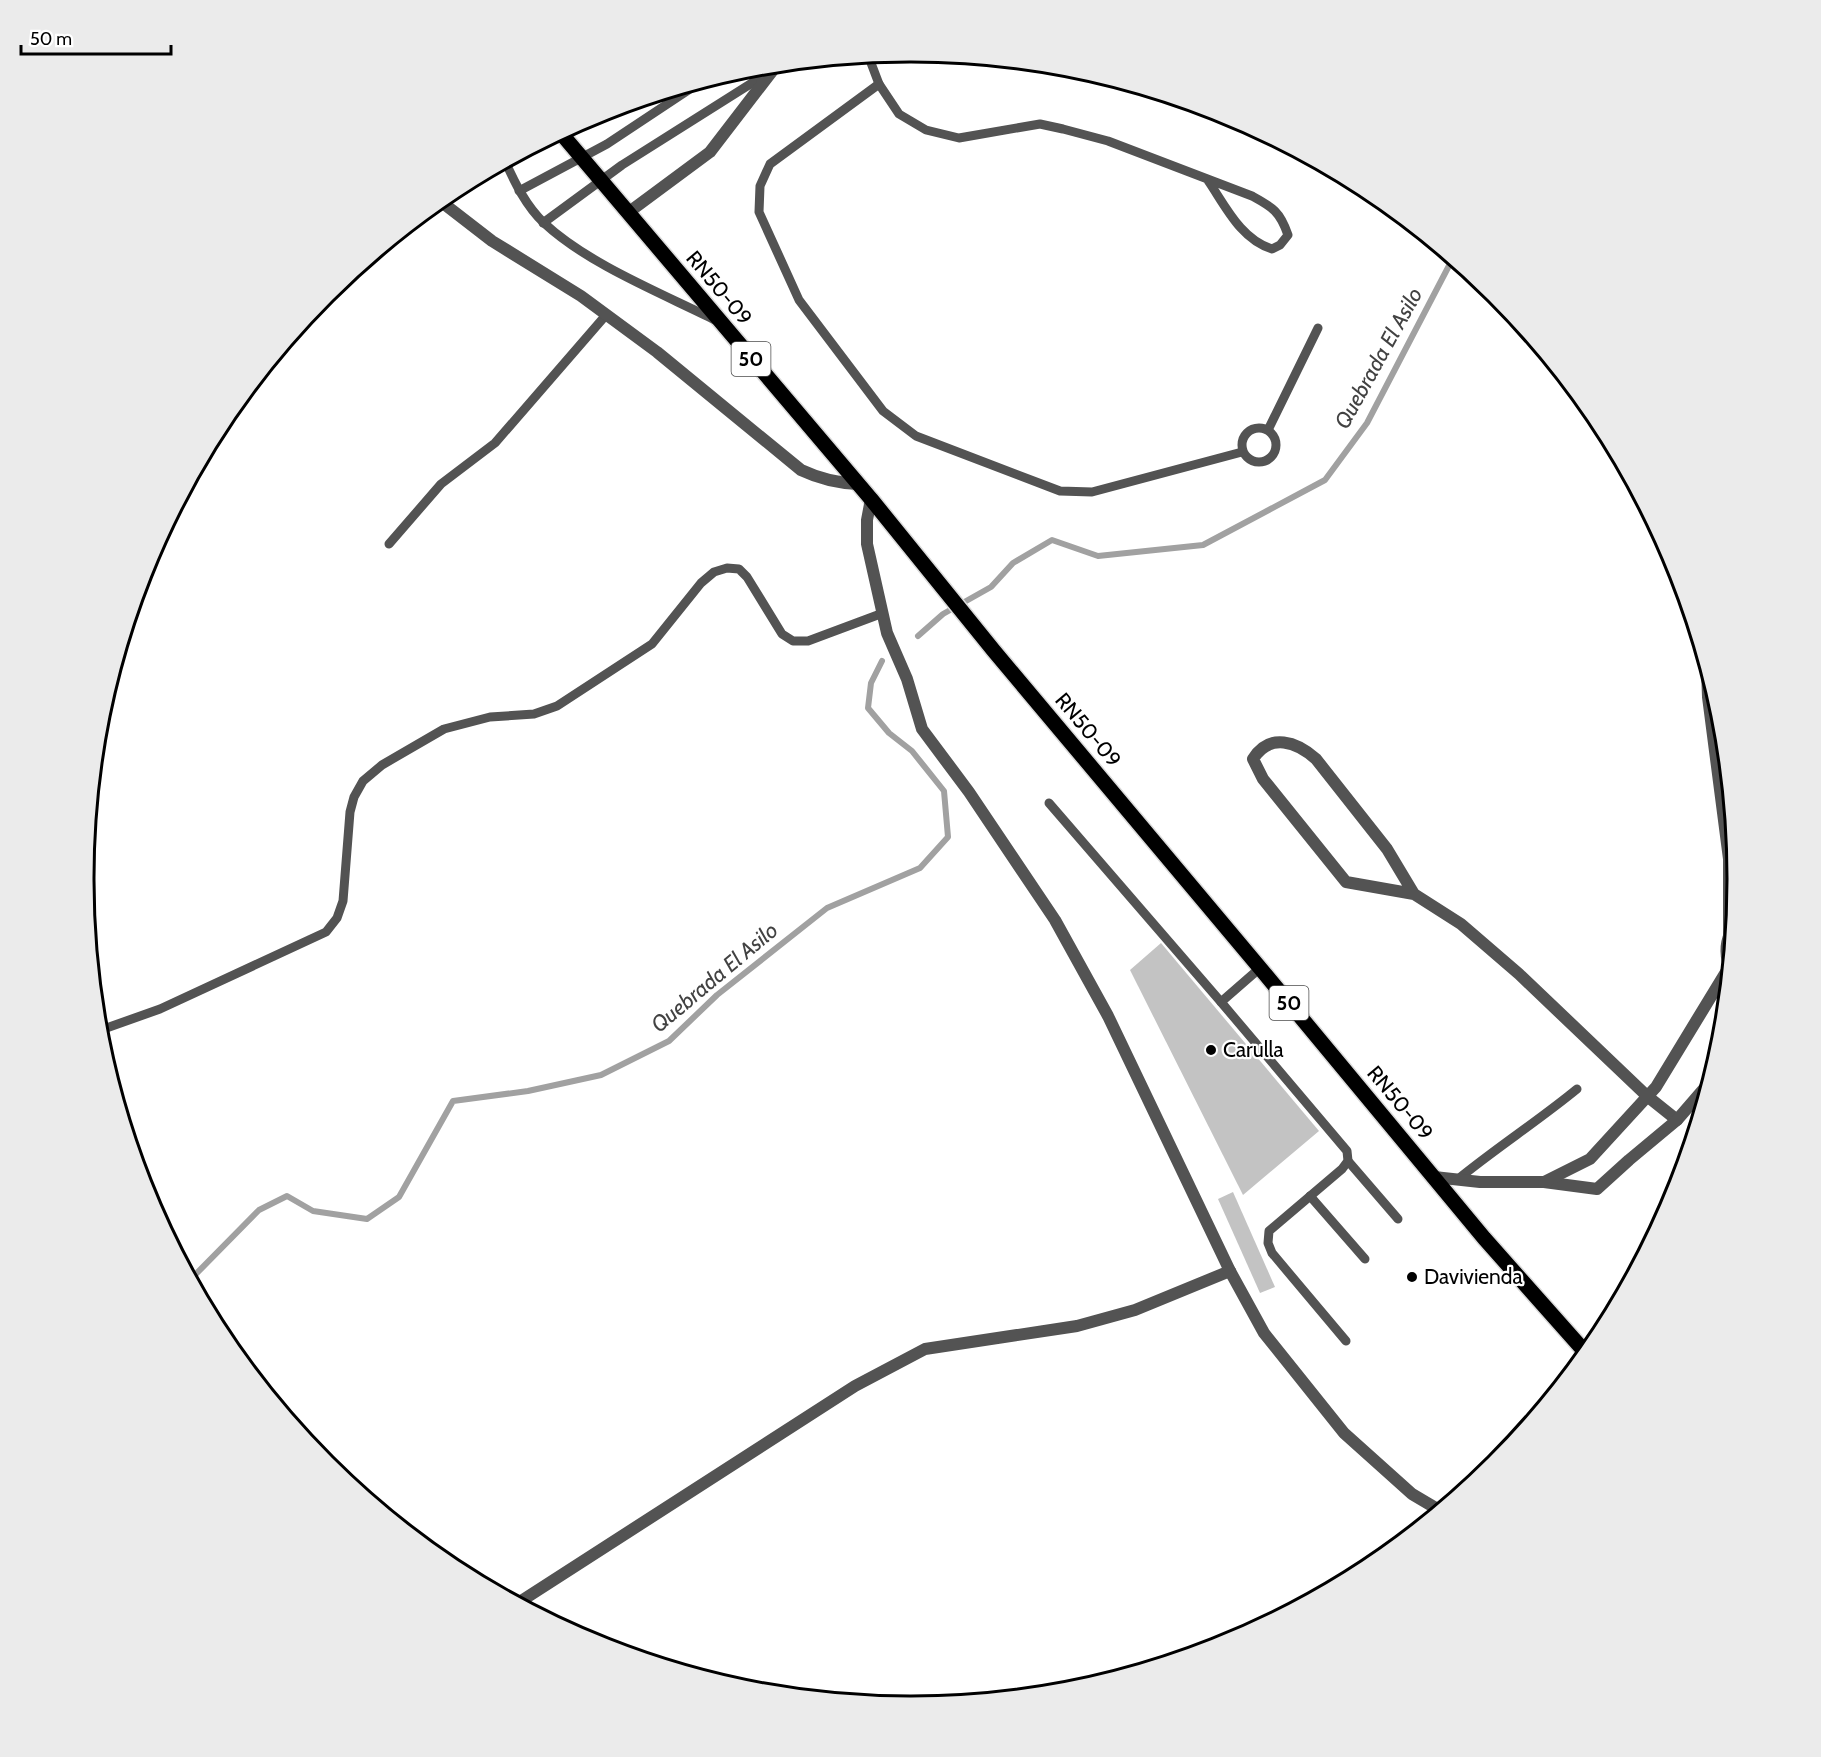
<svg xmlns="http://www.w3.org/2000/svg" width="1821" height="1757" font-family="Cabin,sans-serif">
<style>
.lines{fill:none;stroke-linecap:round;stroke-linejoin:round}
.stream{stroke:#a1a1a1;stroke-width:6}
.building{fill:#c3c3c3}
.primary-casing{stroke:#dbdbdb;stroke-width:18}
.lane{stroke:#535353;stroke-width:9}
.street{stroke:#535353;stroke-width:12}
.primary{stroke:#000;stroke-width:15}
.poi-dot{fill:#000;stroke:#fff;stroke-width:2}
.labels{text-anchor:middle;stroke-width:4.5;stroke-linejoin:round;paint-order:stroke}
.shield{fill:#fff;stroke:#4c4c4c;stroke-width:1.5}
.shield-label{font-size:20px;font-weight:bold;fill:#000}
.street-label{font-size:21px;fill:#000;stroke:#fff}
.poi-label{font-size:21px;fill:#000;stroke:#fff;text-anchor:start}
.water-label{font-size:22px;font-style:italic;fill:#424242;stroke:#fff}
.rim{fill:none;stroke:#000;stroke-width:3}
</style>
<rect width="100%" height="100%" fill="#fff"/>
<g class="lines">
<g class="stream">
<path d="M 918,636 L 943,614 L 991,587 L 1013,563 L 1052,540 L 1098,556 L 1203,545 L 1325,480 L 1367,423 L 1453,258"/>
<path d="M 191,1279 L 259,1210 L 287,1196 L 313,1211 L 367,1219 L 399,1197 L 453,1101 L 528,1091 L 601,1075 L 669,1041 L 717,995 L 827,908 L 920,868 L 948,837 L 944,791 L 912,751 L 889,733 L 868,708 L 871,683 L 882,661"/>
</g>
</g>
<g class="building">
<path d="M 1161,943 L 1319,1131 L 1243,1195 L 1130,970 Z"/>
<path d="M 1233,1192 L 1275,1287 L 1260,1293 L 1218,1199 Z"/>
</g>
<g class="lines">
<defs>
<path id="primary" d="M 560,132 L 871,499 L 994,651 L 1260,968 L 1484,1238 L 1586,1353"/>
</defs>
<use href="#primary" class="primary-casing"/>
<g class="lane">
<path d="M 868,55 L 879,84 L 899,114 L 926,130 L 959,138 L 1040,124 L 1063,129 L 1108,141 L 1252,196 C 1272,207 1280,211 1288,235 L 1280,245 L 1272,249 C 1240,239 1225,205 1207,179"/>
<path d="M 879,84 L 770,164 L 760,186 L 759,212 L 799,300 L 883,411 L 916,436 L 1060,491 L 1092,492 L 1242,452"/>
<path d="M 505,161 C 515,183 526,206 544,223 C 588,264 661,293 715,320"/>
<path d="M 519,191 L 607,144 L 702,81"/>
<path d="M 543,223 L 622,165 L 782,64"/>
<circle cx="1259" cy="445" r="17"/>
<path d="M 1268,430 L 1318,328"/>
<path d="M 389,544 L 441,484 L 495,443 L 606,315"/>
<path d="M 1049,803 L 1221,1002"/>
<path d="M 1260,968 L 1221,1002 L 1347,1151 L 1348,1161 L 1342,1169 L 1269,1231 L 1268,1243 L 1272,1253 L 1346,1341"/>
<path d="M 98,1031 L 160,1009 L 326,932 L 337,918 L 343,901 L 350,812 L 354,797 L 363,781 L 382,765 L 444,729 L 490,717 L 534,714 L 557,706 L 652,644 L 701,583 L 714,572 L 727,568 L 739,569 L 747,577 L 782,634 L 793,641 L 808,641 L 883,613"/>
<path d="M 1348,1161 L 1398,1219"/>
<path d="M 1457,1180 C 1496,1148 1538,1121 1577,1089"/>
<path d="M 1310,1196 L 1365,1259"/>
</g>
<g class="street">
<path d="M 439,200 L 492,241 L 581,296 L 657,352 L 801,470 C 820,479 837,483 858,484"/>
<path d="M 629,212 L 710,152 L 773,70"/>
<path d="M 871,499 L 867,520 L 867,544 L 887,633 L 907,679 L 922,729 L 969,792 L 1055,920 L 1108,1016 L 1230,1271 L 1264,1333 L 1344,1433 L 1412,1494 L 1439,1510"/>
<path d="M 1707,669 L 1708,697 L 1729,859 L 1729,936"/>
<path d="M 1414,894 L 1387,849 L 1316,759 C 1297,742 1270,732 1253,759 L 1263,779 L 1346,882 L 1414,894 L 1461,924 L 1519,974 L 1647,1096 L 1677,1120"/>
<path d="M 1729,966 C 1725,953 1725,942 1732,930"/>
<path d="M 1434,1177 L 1480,1182 L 1544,1182 L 1597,1189 L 1629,1160 L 1677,1120 L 1709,1083"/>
<path d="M 1544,1182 L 1590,1159 L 1656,1087 L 1729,967"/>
<path d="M 518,1603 L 855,1386 L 925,1349 L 1077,1326 L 1135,1310 L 1230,1271"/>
</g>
<use href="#primary" class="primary"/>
</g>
<g class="poi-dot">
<circle cx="1211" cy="1050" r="6"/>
<circle cx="1412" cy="1277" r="6"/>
</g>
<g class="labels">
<g class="shield">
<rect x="731.5" y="342" width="39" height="34" rx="4.5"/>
<rect x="1269.5" y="986" width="39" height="34" rx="4.5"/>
</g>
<g class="shield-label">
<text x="751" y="366">50</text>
<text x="1289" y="1010">50</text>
</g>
<g class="street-label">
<text transform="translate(719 288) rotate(50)" y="7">RN50-09</text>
<text transform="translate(1088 730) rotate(50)" y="7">RN50-09</text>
<text transform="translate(1400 1103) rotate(50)" y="7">RN50-09</text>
</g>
<g class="poi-label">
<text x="1223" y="1057">Carulla</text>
<text x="1424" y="1284">Davivienda</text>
</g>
<g class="water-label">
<text transform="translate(1378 358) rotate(-61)" y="8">Quebrada El Asilo</text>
<text transform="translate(714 977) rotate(-40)" y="8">Quebrada El Asilo</text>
</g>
</g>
<path d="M0 0H1821V1757H0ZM910 62H911A816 816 0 0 1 1727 878V880A816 816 0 0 1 911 1696H910A816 816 0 0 1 94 880V878A816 816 0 0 1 910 62Z" fill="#ebebeb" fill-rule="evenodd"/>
<path class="rim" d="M910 62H911A816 816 0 0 1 1727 878V880A816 816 0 0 1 911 1696H910A816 816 0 0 1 94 880V878A816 816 0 0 1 910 62Z"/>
<path d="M21 45v9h150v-9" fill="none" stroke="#000000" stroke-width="3"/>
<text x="30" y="45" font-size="18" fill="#000000" stroke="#ffffff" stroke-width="4.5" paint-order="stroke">50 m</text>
</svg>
